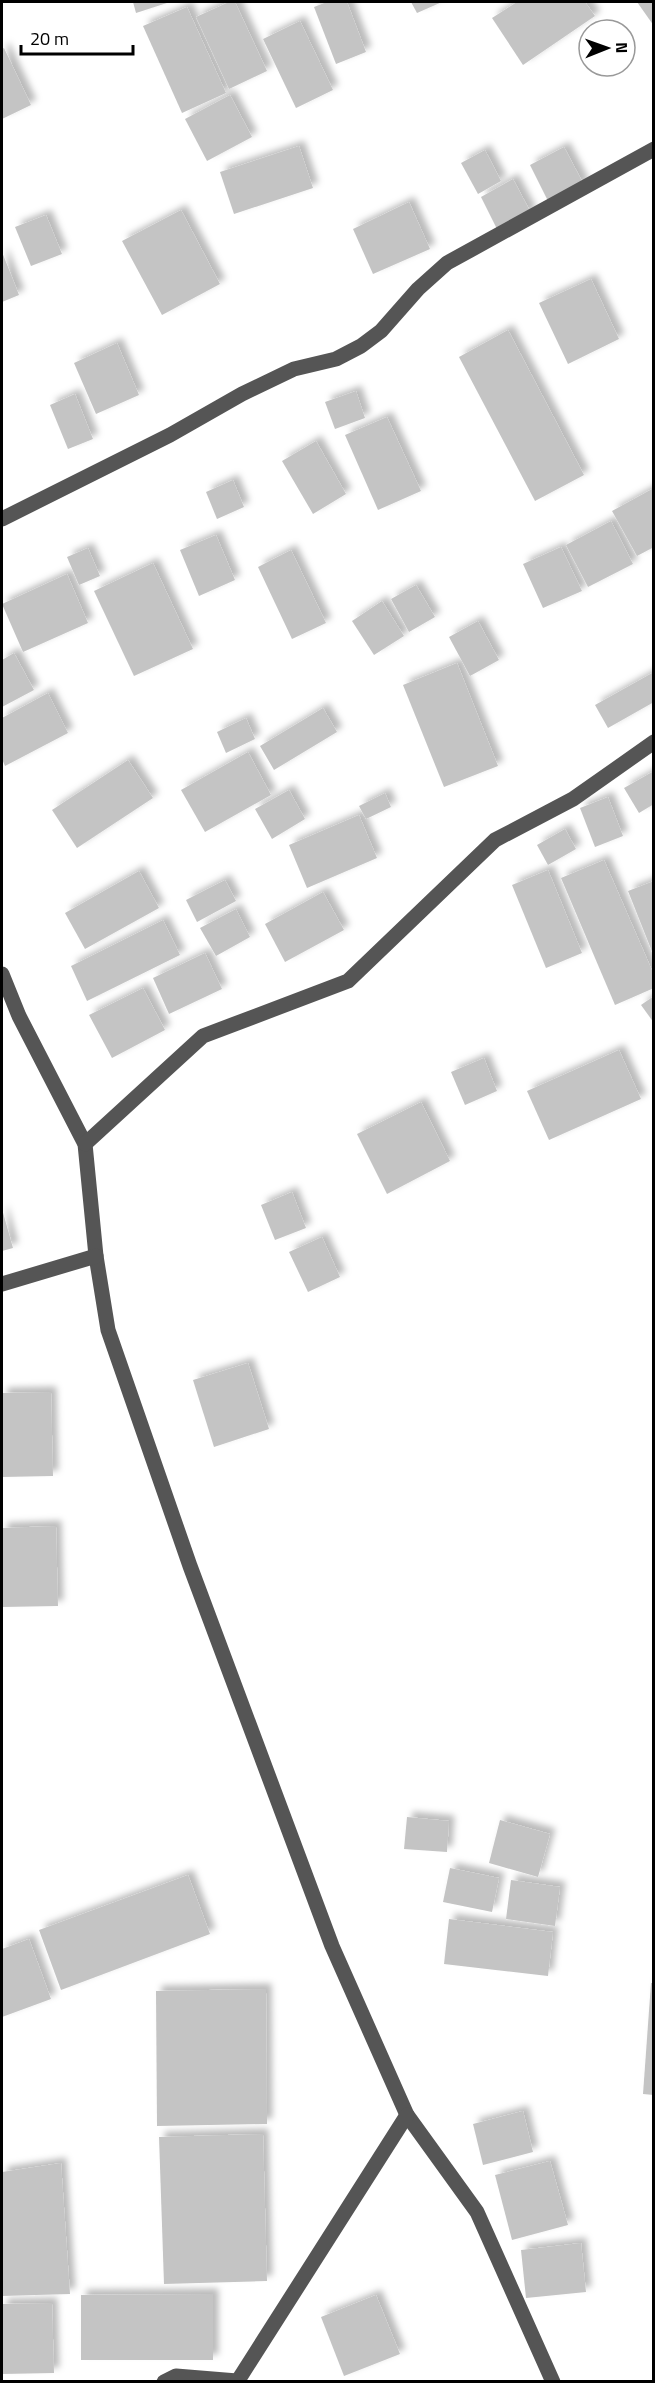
<svg xmlns="http://www.w3.org/2000/svg" width="655" height="2383" font-family="'Titillium Web',sans-serif">
<style>
.building{fill:#c4c4c4;filter:url(#shadow)}
.lines{fill:none;stroke-linecap:round;stroke-linejoin:round}
.minor{stroke:#555;stroke-width:15}
</style>
<defs>
<filter id="shadow"><feDropShadow dx="5.5" dy="-5.5" stdDeviation="3" flood-color="#0004"/></filter>
</defs>
<rect width="100%" height="100%" fill="#fff"/>
<g class="building">
<path d="M 133,2 L 170,2 L 136,13 Z"/>
<path d="M 229,2 L 235,2 L 267,71 L 229,89 L 196,17 Z"/>
<path d="M 327,2 L 347,2 L 366,52 L 336,64 L 314,7 Z"/>
<path d="M 411,2 L 442,2 L 417,13 Z"/>
<path d="M 517,2 L 585,2 L 595,16 L 523,65 L 492,18 Z"/>
<path d="M 637,2 L 654,2 L 654,26 Z"/>
<path d="M 187,7 L 226,93 L 182,113 L 143,26 Z"/>
<path d="M 300,21 L 333,90 L 296,108 L 263,39 Z"/>
<path d="M 4,48 L 31,105 L 2,119 L 2,49 Z"/>
<path d="M 230,95 L 252,137 L 207,161 L 185,119 Z"/>
<path d="M 299,146 L 313,188 L 234,214 L 220,172 Z"/>
<path d="M 564,147 L 584,185 L 549,203 L 530,165 Z"/>
<path d="M 485,150 L 501,181 L 478,194 L 461,163 Z"/>
<path d="M 513,179 L 531,213 L 498,231 L 481,197 Z"/>
<path d="M 409,202 L 430,249 L 373,274 L 353,229 Z"/>
<path d="M 181,210 L 220,284 L 162,315 L 122,241 Z"/>
<path d="M 46,215 L 62,254 L 31,266 L 15,227 Z"/>
<path d="M 2,252 L 19,295 L 2,302 Z"/>
<path d="M 591,279 L 619,339 L 568,364 L 539,303 Z"/>
<path d="M 508,330 L 584,475 L 535,501 L 459,357 Z"/>
<path d="M 117,343 L 139,395 L 96,414 L 74,363 Z"/>
<path d="M 356,391 L 365,418 L 335,429 L 325,402 Z"/>
<path d="M 75,394 L 93,439 L 68,449 L 50,405 Z"/>
<path d="M 387,417 L 421,491 L 378,510 L 345,435 Z"/>
<path d="M 316,441 L 346,494 L 313,514 L 282,461 Z"/>
<path d="M 233,480 L 244,507 L 217,519 L 206,492 Z"/>
<path d="M 654,488 L 654,547 L 637,556 L 612,511 Z"/>
<path d="M 611,521 L 633,564 L 588,587 L 566,545 Z"/>
<path d="M 216,535 L 235,580 L 199,596 L 180,550 Z"/>
<path d="M 561,547 L 582,591 L 543,608 L 523,564 Z"/>
<path d="M 88,548 L 100,576 L 79,585 L 67,557 Z"/>
<path d="M 291,550 L 326,623 L 292,639 L 258,567 Z"/>
<path d="M 153,563 L 193,649 L 134,676 L 94,591 Z"/>
<path d="M 67,574 L 88,623 L 23,652 L 2,604 Z"/>
<path d="M 416,585 L 435,617 L 409,632 L 391,599 Z"/>
<path d="M 382,601 L 404,636 L 374,655 L 352,621 Z"/>
<path d="M 478,621 L 499,660 L 470,676 L 449,637 Z"/>
<path d="M 14,653 L 34,690 L 2,707 L 2,660 Z"/>
<path d="M 457,663 L 498,766 L 444,787 L 403,685 Z"/>
<path d="M 654,672 L 654,702 L 608,728 L 595,705 Z"/>
<path d="M 48,693 L 68,733 L 5,766 L 2,759 L 2,718 Z"/>
<path d="M 323,708 L 337,732 L 274,770 L 260,746 Z"/>
<path d="M 246,718 L 255,739 L 226,753 L 217,732 Z"/>
<path d="M 248,752 L 271,795 L 205,832 L 181,790 Z"/>
<path d="M 128,760 L 153,798 L 77,848 L 52,810 Z"/>
<path d="M 654,771 L 654,804 L 639,813 L 624,788 Z"/>
<path d="M 289,790 L 305,819 L 272,839 L 255,809 Z"/>
<path d="M 385,793 L 391,807 L 366,819 L 359,806 Z"/>
<path d="M 608,797 L 623,836 L 595,847 L 580,808 Z"/>
<path d="M 359,815 L 377,858 L 307,888 L 289,845 Z"/>
<path d="M 565,829 L 576,849 L 548,865 L 537,845 Z"/>
<path d="M 604,860 L 654,975 L 654,988 L 615,1005 L 561,878 Z"/>
<path d="M 548,870 L 582,953 L 546,968 L 512,885 Z"/>
<path d="M 139,871 L 159,908 L 85,949 L 65,913 Z"/>
<path d="M 225,880 L 236,901 L 197,922 L 186,900 Z"/>
<path d="M 654,881 L 654,954 L 653,954 L 628,891 Z"/>
<path d="M 323,892 L 344,930 L 285,962 L 265,924 Z"/>
<path d="M 236,909 L 250,937 L 216,956 L 200,928 Z"/>
<path d="M 163,920 L 180,955 L 87,1001 L 71,966 Z"/>
<path d="M 205,953 L 222,989 L 169,1014 L 153,978 Z"/>
<path d="M 143,988 L 165,1030 L 112,1058 L 89,1015 Z"/>
<path d="M 654,996 L 654,1023 L 641,1005 Z"/>
<path d="M 619,1050 L 641,1099 L 549,1140 L 527,1091 Z"/>
<path d="M 484,1058 L 497,1091 L 465,1105 L 451,1072 Z"/>
<path d="M 421,1102 L 450,1161 L 387,1194 L 357,1134 Z"/>
<path d="M 292,1192 L 306,1228 L 275,1240 L 261,1205 Z"/>
<path d="M 2,1209 L 13,1248 L 2,1251 Z"/>
<path d="M 322,1237 L 340,1277 L 308,1292 L 289,1252 Z"/>
<path d="M 248,1363 L 269,1429 L 214,1447 L 193,1380 Z"/>
<path d="M 51,1392 L 53,1476 L 2,1477 L 2,1393 Z"/>
<path d="M 56,1526 L 58,1606 L 2,1607 L 2,1528 Z"/>
<path d="M 407,1817 L 449,1821 L 447,1852 L 404,1849 Z"/>
<path d="M 500,1820 L 550,1834 L 538,1877 L 489,1863 Z"/>
<path d="M 450,1868 L 499,1878 L 492,1912 L 443,1902 Z"/>
<path d="M 188,1875 L 210,1934 L 61,1990 L 39,1930 Z"/>
<path d="M 511,1880 L 560,1887 L 555,1926 L 506,1919 Z"/>
<path d="M 449,1919 L 553,1932 L 548,1976 L 444,1964 Z"/>
<path d="M 29,1939 L 51,1999 L 2,2017 L 2,1949 Z"/>
<path d="M 651,1983 L 654,1983 L 654,2095 L 643,2094 Z"/>
<path d="M 266,1989 L 267,2124 L 157,2126 L 156,1991 Z"/>
<path d="M 523,2111 L 533,2152 L 483,2165 L 473,2124 Z"/>
<path d="M 263,2134 L 267,2281 L 164,2284 L 159,2137 Z"/>
<path d="M 550,2161 L 568,2225 L 512,2240 L 495,2175 Z"/>
<path d="M 61,2163 L 70,2294 L 2,2296 L 2,2172 Z"/>
<path d="M 581,2243 L 586,2292 L 526,2298 L 521,2250 Z"/>
<path d="M 213,2294 L 213,2360 L 81,2360 L 81,2295 Z"/>
<path d="M 376,2295 L 400,2354 L 344,2376 L 321,2317 Z"/>
<path d="M 52,2303 L 54,2373 L 2,2374 L 2,2304 Z"/>
</g>
<g class="lines">
<g class="minor">
<path d="M 2,519 L 170,435 L 242,394 L 294,369 L 336,359 L 361,346 L 381,331 L 418,289 L 447,263 L 654,149"/>
<path d="M 2,974 L 19,1016 L 85,1144 L 96,1256 L 108,1330 L 190,1566 L 332,1946 L 407,2115 L 477,2212 L 553,2382"/>
<path d="M 85,1144 L 203,1036 L 348,981 L 495,840 L 573,799 L 654,742"/>
<path d="M 2,1284 L 96,1256"/>
<path d="M 164,2382 L 176,2376 L 237,2381"/>
<path d="M 237,2382 L 407,2115"/>
</g>
</g>
<rect width="655" height="2383" fill="none" stroke="#000000" stroke-width="6"/>
<g transform="translate(607 48) rotate(89)"><circle r="28" fill="#ffffff" stroke="#999999" stroke-width="1.5"/>
<path d="M0-4.5L10 22L0 15L-10 22Z" fill="#000000"/>
<text y="-9" font-size="16" font-weight="bold" text-anchor="middle" fill="#000000">N</text>
</g>
<path d="M21 45v9h112v-9" fill="none" stroke="#000000" stroke-width="3"/>
<text x="30" y="45" font-size="18" fill="#000000" stroke="#ffffff" stroke-width="4.5" paint-order="stroke">20 m</text>
</svg>
